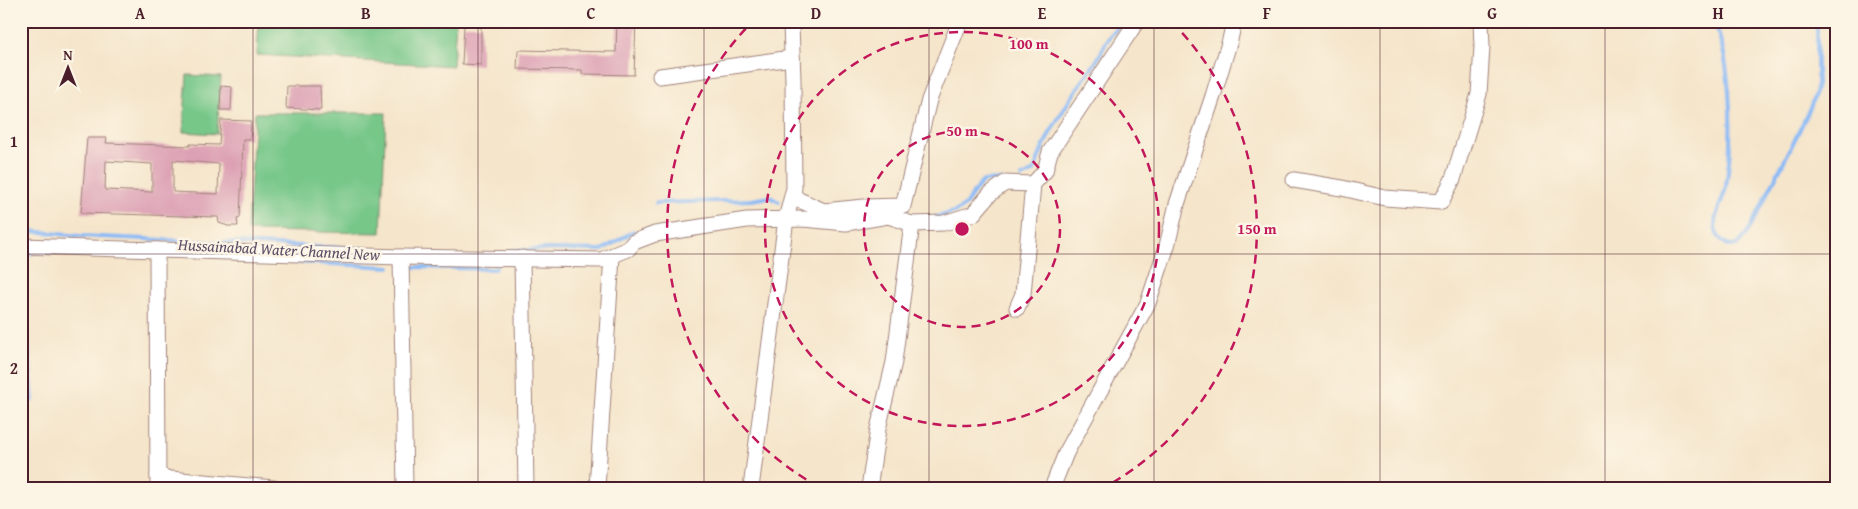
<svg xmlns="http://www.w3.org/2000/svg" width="1858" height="509" font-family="'Gentium Book Plus',serif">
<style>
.green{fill:#77c789;stroke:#60735a}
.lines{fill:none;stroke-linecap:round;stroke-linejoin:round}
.stream{stroke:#8abaf6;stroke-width:4}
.building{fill:#dc9fb3;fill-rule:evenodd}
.minor-casing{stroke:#a0827a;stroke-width:17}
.minor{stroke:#fff;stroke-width:15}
.grid{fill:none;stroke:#4a1f2b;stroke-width:1;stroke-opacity:0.55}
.ring{fill:none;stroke:#c2185b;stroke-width:2.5;stroke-dasharray:9 6}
.labels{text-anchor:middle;stroke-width:5;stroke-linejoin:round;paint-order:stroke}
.water-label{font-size:16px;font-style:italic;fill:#5d4e68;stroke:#fcf5e5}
.centre{fill:#c2185b;stroke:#fcf5e5;stroke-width:2.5}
.ring-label{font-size:15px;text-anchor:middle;font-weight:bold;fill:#c2185b;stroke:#fcf5e5;stroke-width:5;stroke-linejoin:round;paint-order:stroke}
.neatline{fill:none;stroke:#4a1f2b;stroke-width:2}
.grid-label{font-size:16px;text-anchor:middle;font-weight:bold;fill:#4a1f2b}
</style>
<rect width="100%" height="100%" fill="#fcf5e5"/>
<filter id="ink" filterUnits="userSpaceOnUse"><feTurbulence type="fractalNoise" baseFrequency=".02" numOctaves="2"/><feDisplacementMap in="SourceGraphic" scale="10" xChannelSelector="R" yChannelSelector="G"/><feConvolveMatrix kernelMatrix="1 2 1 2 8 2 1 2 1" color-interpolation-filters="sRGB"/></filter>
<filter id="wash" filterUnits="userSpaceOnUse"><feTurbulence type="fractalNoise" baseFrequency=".0096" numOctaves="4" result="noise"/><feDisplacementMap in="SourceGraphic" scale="20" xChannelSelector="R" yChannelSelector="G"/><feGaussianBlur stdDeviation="1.12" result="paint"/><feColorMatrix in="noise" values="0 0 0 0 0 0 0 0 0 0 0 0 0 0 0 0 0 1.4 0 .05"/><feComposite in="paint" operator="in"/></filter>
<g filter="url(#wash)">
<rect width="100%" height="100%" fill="#f5e5ca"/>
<g class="green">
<path d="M 259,21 L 456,21 L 453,66 L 257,55 Z"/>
<path d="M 187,75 L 221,77 L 217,134 L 183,132 Z"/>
<path d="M 255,113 L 386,113 L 381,233 L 248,231 Z"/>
</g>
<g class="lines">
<g class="stream">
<path d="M 1713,21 C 1733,60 1733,143 1726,186 C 1724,201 1710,218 1717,234 C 1718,237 1722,240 1724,242 C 1737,254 1745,236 1751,226 C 1760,211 1766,195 1775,179 C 1788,153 1802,127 1813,100 L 1817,85 L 1817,21"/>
<path d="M 1022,177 L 1034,171 C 1048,128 1072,97 1097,60 C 1102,52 1105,43 1110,36 C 1114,31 1119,27 1122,21"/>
<path d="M 656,203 L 751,200 L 770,197 L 779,202"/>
<path d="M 935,217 C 947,214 962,212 968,201 C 974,193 975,189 983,181 L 1000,180"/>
<path d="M 21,230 L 80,236 L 366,249"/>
<path d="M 510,251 L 546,249 L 602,250 L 634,231"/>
<path d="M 255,260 L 390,267"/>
<path d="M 412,267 L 494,269 L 496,267"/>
<path d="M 25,401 L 33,400 L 22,279 L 22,257 L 35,252"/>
</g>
</g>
<g id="blocks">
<g class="building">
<path d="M 617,21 L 636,21 L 634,75 L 582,74 L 582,70 L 517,69 L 518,50 L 616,52 Z"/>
<path d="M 464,25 L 481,25 L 481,65 L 462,64 Z"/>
<path d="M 221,86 L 232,87 L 231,110 L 220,110 Z"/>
<path d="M 287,86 L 320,86 L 321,110 L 286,108 Z"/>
<path d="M 221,120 L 251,121 L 250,139 L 243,139 L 240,218 L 237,219 L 238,226 L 228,226 L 219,223 L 218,217 L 81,213 L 87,138 L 107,138 L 106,143 L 190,146 L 190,144 L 219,145 ZM 173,160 L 219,164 L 218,194 L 173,192 ZM 106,161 L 152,164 L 152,192 L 105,190 Z"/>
</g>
</g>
</g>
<g filter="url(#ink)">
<use href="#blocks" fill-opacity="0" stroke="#a0827a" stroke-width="1"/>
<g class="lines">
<defs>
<g id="minor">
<path d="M 660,76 L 792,58"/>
<path d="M 1294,180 L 1342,188 L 1385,198 L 1441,202 L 1453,179 L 1479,94 L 1482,47 L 1481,21"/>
<path d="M 793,193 L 797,199 L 824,211 L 864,207 L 903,206 L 929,100 L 960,21"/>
<path d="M 21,246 L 401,257 L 601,260 L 628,249 L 634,242 L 655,234 L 747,220 L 803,219 L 846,223 L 888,216 L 912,224 L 944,223 L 973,214 L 990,194 L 1005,183 L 1033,184"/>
<path d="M 157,250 L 158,488"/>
<path d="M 401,257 L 405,488"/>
<path d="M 522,258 L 526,488"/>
<path d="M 1017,308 L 1023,294 L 1033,184 L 1045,171 L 1050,152 L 1137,21"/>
<path d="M 158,475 L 170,479 L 274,488"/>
<path d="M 597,488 L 612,256"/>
<path d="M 751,488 L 786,219 L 794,188 L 793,80 L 791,24"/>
<path d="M 869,488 L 878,429 L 894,362 L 912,224"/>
<path d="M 1052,488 L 1066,453 L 1148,303 L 1167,246 L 1177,204 L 1213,96 L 1230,40 L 1234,21"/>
</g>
</defs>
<use href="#minor" class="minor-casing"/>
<use href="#minor" class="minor"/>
</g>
</g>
<path class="grid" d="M 253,21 L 253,488M 478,21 L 478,488M 704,21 L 704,488M 929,21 L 929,488M 1154,21 L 1154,488M 1380,21 L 1380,488M 1605,21 L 1605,488M 21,254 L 1837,254"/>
<g class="ring">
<circle cx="962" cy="229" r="98"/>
<circle cx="962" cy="229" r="197"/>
<path d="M819 487A295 295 0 0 1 752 22M1172 22A295 295 0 0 1 1105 487"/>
</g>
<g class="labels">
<g class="water-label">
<text transform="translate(279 249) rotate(3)" y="6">Hussainabad Water Channel New</text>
</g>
</g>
<circle cx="962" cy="229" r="8" class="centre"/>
<g class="ring-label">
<text x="1029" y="49">100 m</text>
<text x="962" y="136">50 m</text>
<text x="1257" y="234">150 m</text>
</g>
<rect width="1858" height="509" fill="none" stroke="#fcf5e5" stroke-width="55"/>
<g transform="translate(68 68)" stroke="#fcf5e5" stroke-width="4" paint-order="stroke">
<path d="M0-4L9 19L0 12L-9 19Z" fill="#4a1f2b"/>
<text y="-8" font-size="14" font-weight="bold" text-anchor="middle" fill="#4a1f2b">N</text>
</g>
<rect x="28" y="28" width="1802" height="454" class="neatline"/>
<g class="grid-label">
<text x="140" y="19">A</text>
<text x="366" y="19">B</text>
<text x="591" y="19">C</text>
<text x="816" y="19">D</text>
<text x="1042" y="19">E</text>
<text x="1267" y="19">F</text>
<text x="1492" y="19">G</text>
<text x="1718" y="19">H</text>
<text x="14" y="147">1</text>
<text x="14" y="374">2</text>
</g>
</svg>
